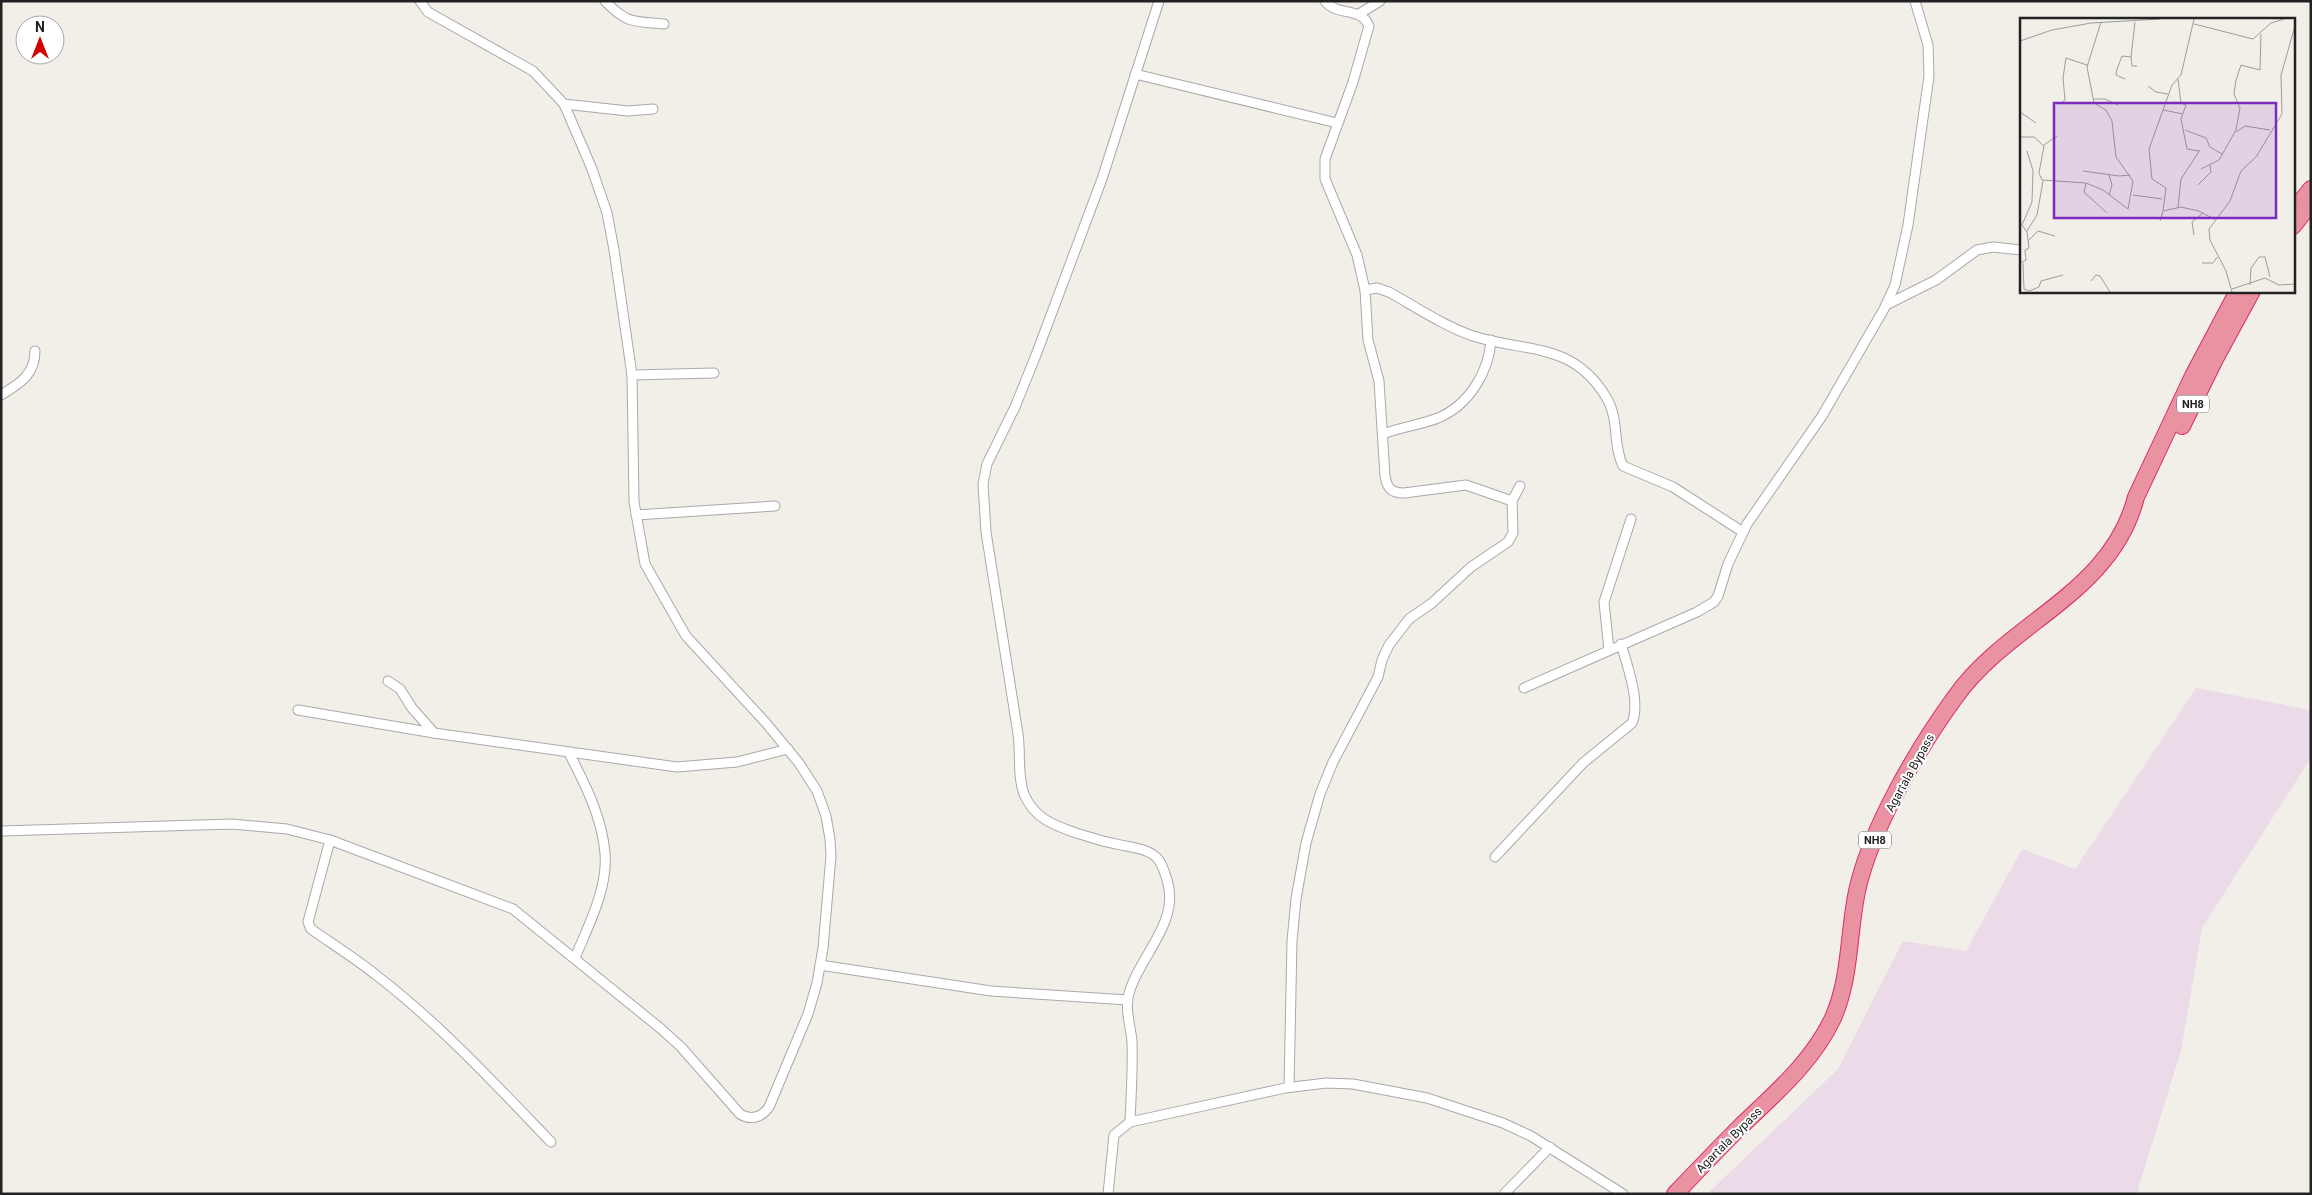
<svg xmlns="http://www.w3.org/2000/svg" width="2312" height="1195" font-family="Roboto,sans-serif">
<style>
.industrial{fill:#ebdbe8}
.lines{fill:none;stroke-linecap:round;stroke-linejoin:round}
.street-casing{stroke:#a9a9a9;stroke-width:11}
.highway-casing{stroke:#dc2a67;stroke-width:18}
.street{stroke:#fff;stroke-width:9}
.highway{stroke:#e892a2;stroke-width:16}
.labels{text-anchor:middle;stroke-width:4;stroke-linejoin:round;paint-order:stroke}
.shield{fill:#fff;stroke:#646464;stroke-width:1}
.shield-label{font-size:11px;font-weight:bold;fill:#222}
.street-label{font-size:12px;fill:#222;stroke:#fff}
.inset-road{fill:none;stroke:#9f9d99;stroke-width:1}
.view{fill:#7b2cbf;fill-opacity:0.15;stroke:#7b2cbf;stroke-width:2.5}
.inset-edge{fill:none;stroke:#222;stroke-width:2.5}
</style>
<rect width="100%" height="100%" fill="#f2efe9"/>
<path class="industrial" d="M 2196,688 L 2311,710 L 2311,758 L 2202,928 L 2181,1051 L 2138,1189 L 2139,1194 L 1707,1194 L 1838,1069 L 1903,941 L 1966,951 L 2022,849 L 2075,869 Z"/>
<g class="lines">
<defs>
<g id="street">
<path d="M 605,1 C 627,24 633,21 664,24"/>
<path d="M 1325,1 C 1337,17 1361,6 1369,26 L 1353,82 L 1325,159 L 1325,179 L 1357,255 L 1365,290 L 1368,340 L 1379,381 L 1385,476 C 1387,488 1391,493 1404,493 L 1466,485 L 1512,501"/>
<path d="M 1359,14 L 1380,1"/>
<path d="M 1135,74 L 1337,123"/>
<path d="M 564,104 L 628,111 L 653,109"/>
<path d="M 1365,290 L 1377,288 L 1389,292 C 1416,307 1444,326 1473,336 C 1526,353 1572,341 1606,397 C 1620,419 1612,444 1623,466 L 1673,487 L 1743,532"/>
<path d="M 1886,305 L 1936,280 L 1977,250 L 1993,247 L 2021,250"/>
<path d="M 632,375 L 714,373"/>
<path d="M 1,395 C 19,384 35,375 35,351"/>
<path d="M 1383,434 C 1401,427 1420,425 1438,418 C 1469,405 1489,372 1491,340"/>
<path d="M 636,515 L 775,506"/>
<path d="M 1609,650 L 1604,602 L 1631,519"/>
<path d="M 388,681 L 400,689 L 412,708 L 434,733"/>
<path d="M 1524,688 L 1697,612 L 1714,602 L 1718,596 L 1728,564 L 1747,524 L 1822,416 L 1884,309 L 1895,285 L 1908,225 L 1929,76 L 1928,45 L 1915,1"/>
<path d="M 298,710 L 434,733 L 677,767 L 737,762 L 788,749"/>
<path d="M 569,753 C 585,784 602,817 605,853 C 608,889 588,926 575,958"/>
<path d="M 1,831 L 232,824 L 287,829 L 330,840 L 513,909 L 660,1028 L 681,1047 L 740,1114 C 751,1121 762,1117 769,1107 L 808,1014 L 817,983 L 823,948 L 831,856 L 830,839 L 826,816 L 817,791 L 799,763 L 766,723 L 686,636 L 645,564 L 634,502 L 632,375 L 614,250 L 607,213 L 592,169 L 564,104 L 533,71 L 428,12 L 420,1"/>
<path d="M 330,840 L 308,922 L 311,929 C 332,944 355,958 376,975 C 440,1024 495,1084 551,1142"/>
<path d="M 1495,857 L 1583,763 L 1632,723 C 1641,702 1627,665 1621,644"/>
<path d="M 820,965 L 991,991 L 1128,1000"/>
<path d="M 1289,1087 L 1292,941 L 1296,899 L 1306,843 L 1320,794 L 1333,762 L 1378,677 L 1382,660 L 1389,645 L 1409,619 L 1432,603 L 1471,567 L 1508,542 L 1513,533 L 1512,501 L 1520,486"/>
<path d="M 1130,1122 C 1131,1095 1133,1069 1132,1042 C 1131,1027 1125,1011 1128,997 C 1137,958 1181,923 1167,880 C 1165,873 1162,862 1156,857 C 1146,848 1129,847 1116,844 C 1103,842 1090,837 1076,833 C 1053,825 1034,818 1024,794 C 1017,775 1021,754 1018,734 L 986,532 L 983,484 L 987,464 L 1015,407 L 1036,355 L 1102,179 L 1159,1"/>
<path d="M 1108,1194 L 1114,1135 L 1130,1122 L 1285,1088 L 1326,1083 L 1353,1084 L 1427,1098 L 1503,1123 L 1531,1136 L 1623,1194"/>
<path d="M 1504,1194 L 1550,1147"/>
</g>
<g id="highway">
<path d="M 2295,209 L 2311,189"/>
<path d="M 2293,226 L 2311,203"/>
<path d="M 2182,426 L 2215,359 L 2252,291"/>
<path d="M 1675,1194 C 1696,1172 1717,1150 1738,1129 C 1773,1095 1812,1063 1833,1018 C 1851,977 1848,934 1857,891 C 1871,828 1918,748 1956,696 C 2009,622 2112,593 2136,497 L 2193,376 L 2238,291"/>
</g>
</defs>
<use href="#street" class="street-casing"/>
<use href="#highway" class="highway-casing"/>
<use href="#street" class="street"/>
<use href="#highway" class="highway"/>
</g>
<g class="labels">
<g class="shield">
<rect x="2177" y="395.5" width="32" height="17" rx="4"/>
<rect x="1859" y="831.5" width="32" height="17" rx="4"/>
</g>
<g class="shield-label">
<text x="2193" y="408">NH8</text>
<text x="1875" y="844">NH8</text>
</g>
<g class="street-label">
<text transform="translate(1910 773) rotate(-61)" y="4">Agartala Bypass</text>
<text transform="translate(1729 1140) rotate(-45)" y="4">Agartala Bypass</text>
</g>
</g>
<g transform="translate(2020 18)">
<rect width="275" height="275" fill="#f2efe9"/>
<path class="inset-road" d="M 115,4 L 111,39 L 112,48 L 117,48M 174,6 L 233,21 L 251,5 L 264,1M 0,23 L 32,12 L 71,5 L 140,1M 105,61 L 96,57 L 97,51 L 102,38 L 111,39M 158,61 L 161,85 L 166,87 L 161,101 L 167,131 L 179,133M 128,68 L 136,74 L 148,76M 74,81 L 85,81 L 98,87M 41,85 L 45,82 L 43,60 L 46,40 L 67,47M 143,92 L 163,96M 0,94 L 16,105M 165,112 L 186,120 L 190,129 L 202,136M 216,114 L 225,108 L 250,112M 0,119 L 14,119 L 24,128 L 19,155 L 22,162 L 66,165 L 83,172 L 108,191 L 113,163 L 96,139 L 92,103 L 86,92 L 74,85 L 67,49 L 81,4M 24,127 L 37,118M 181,151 L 199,142 L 216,112 L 220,90 L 214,76 L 216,62 L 221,47 L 240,52 L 241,16M 63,153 L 99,158 L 110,157M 89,157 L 92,167 L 89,177M 66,165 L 64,174 L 87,195M 178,167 L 191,154 L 190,147M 113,177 L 142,181M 158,189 L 161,161 L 180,132M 143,193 L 146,170 L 132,161 L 129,131 L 152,67 L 161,57 L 174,1M 140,203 L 143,193 L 161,189 L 179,193 L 194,201M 7,213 L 17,197 L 23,163M 174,217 L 172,204 L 183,195M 8,223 L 18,213 L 35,218M 0,245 L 6,242 L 5,232 L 9,230 L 7,214 L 2,207 L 12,184 L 13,153 L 7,133M 3,245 L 4,271 L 9,273M 182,245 L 193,245 L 197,239M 71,263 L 76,257 L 80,258 L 90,274M 230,267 L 231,250 L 239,239 L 245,239 L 250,259M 212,271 L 245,260 L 259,267 L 275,266M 9,273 L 19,269 L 21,263 L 43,257M 212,274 L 206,253 L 190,222 L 189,211 L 210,183 L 221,153 L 236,139 L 262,96 L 261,57 L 275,8"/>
<path class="view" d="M 34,85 L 256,85 L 256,200 L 34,200 Z"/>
<rect width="275" height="275" class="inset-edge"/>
</g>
<rect width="2312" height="1195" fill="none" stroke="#222222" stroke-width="5"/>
<g transform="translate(40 40)"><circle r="24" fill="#ffffff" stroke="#a7a7a7"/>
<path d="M0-4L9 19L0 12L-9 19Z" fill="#d40000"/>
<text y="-8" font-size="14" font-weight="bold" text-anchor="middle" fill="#222222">N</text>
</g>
</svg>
